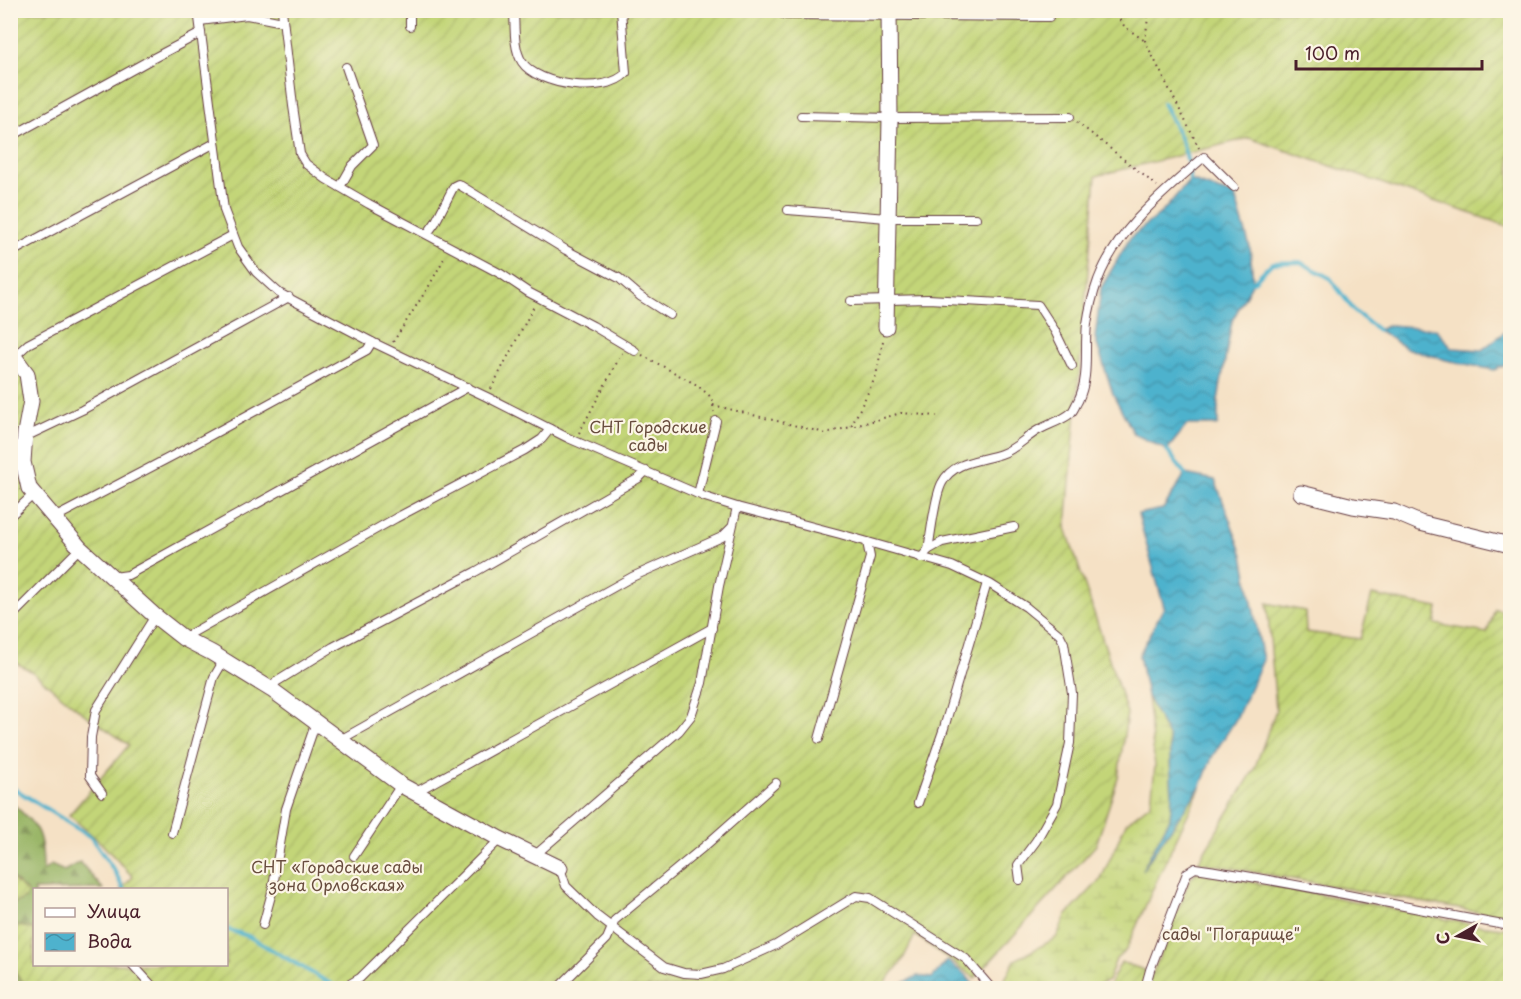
<svg xmlns="http://www.w3.org/2000/svg" width="1521" height="999" font-family="'Playpen Sans',sans-serif">
<style>
.forest{fill:url(#forest-firs);stroke:#726a4a;stroke-width:1.5}
.wetland{fill:url(#wetland-marsh);stroke:#867a52;stroke-width:1.5}
.garden{fill:url(#garden-furrows);stroke:#867a52;stroke-width:1.5}
.water{fill:url(#water-waves);stroke:#4c687c;stroke-width:1.5}
.lines{fill:none;stroke-linecap:round;stroke-linejoin:round}
.stream{stroke:#4eb2cd;stroke-width:4}
.lane-casing{stroke:#643c42;stroke-width:10}
.street-casing{stroke:#643c42;stroke-width:17}
.path{stroke:#643c42;stroke-width:2;stroke-dasharray:1.5 4.5;stroke-linecap:butt}
.lane{stroke:#fff;stroke-width:8}
.street{stroke:#fff;stroke-width:15}
.labels{text-anchor:middle;stroke-width:4.5;stroke-linejoin:round;paint-order:stroke}
.park-label{font-size:16px;fill:#684c3e;stroke:#fcf5e5}
</style>
<defs>
<pattern id="forest-firs" width="22" height="20" patternUnits="userSpaceOnUse" patternTransform="scale(1.5)"><rect width="22" height="20" fill="#9ab668"/><path d="M5 1l3.5 6h-7zM16 11l3.5 6h-7z" fill="#809356"/></pattern>
<pattern id="wetland-marsh" width="20" height="14" patternUnits="userSpaceOnUse" patternTransform="scale(1.5)"><rect width="20" height="14" fill="#c3d578"/><path d="M1 5h8M5 5V1M11 12h8M15 12V8" fill="none" stroke="#a9b668"/></pattern>
<pattern id="garden-furrows" width="10" height="10" patternUnits="userSpaceOnUse" patternTransform="scale(1.5)"><rect width="10" height="10" fill="#c3d578"/><path d="M-1 1l2-2M0 10L10 0M9 11l2-2" fill="none" stroke="#a9b668"/></pattern>
<pattern id="water-waves" width="16" height="10" patternUnits="userSpaceOnUse" patternTransform="scale(1.5)"><rect width="16" height="10" fill="#4eb2cd"/><path d="M0 5q4-4 8 0t8 0" fill="none" stroke="#4390a7"/></pattern>
</defs>
<rect width="100%" height="100%" fill="#fcf5e5"/>
<filter id="ink" filterUnits="userSpaceOnUse"><feTurbulence type="fractalNoise" baseFrequency=".0167" numOctaves="2"/><feDisplacementMap in="SourceGraphic" scale="12" xChannelSelector="R" yChannelSelector="G"/><feConvolveMatrix kernelMatrix="1 2 1 2 8 2 1 2 1" color-interpolation-filters="sRGB"/></filter>
<filter id="wash" filterUnits="userSpaceOnUse"><feTurbulence type="fractalNoise" baseFrequency=".008" numOctaves="4" result="noise"/><feDisplacementMap in="SourceGraphic" scale="24" xChannelSelector="R" yChannelSelector="G"/><feGaussianBlur stdDeviation="1.35" result="paint"/><feColorMatrix in="noise" values="0 0 0 0 0 0 0 0 0 0 0 0 0 0 0 0 0 1.4 0 .05"/><feComposite in="paint" operator="in"/></filter>
<g filter="url(#wash)">
<rect width="100%" height="100%" fill="#f5e1c5"/>
<g class="forest">
<path d="M 10,801 C 38,827 43,831 43,871 L 51,865 L 64,871 L 80,862 L 103,889 L 34,890 L 34,929 L 13,925 L 11,926 L 11,905 L 25,898 L 28,893 L 11,877 Z"/>
<path d="M 10,967 L 24,984 L 21,988 L 11,988 Z"/>
</g>
<path class="wetland" d="M 1147,696 L 1169,738 L 1172,795 L 1170,818 L 1146,864 L 1201,786 L 1156,882 L 1126,950 L 1116,959 L 1108,981 L 1093,988 L 1008,988 L 1004,981 L 1015,960 L 1056,938 L 1066,916 L 1101,879 L 1126,823 L 1151,803 L 1155,766 Z"/>
<g class="garden">
<path d="M 11,11 L 1510,11 L 1510,227 L 1249,138 L 1096,176 L 1066,528 L 1127,713 L 1118,778 L 1096,845 L 975,978 L 915,935 L 902,961 L 881,988 L 497,988 L 494,985 L 491,988 L 21,988 L 24,984 L 11,967 L 11,926 L 13,925 L 34,929 L 34,964 L 226,964 L 226,890 L 121,889 L 133,877 L 101,843 L 69,815 L 129,745 L 84,714 L 31,671 L 11,660 Z"/>
<path d="M 1372,595 L 1438,608 L 1435,624 L 1487,633 L 1495,609 L 1510,612 L 1510,918 L 1198,862 L 1254,770 L 1276,710 L 1267,603 L 1305,611 L 1306,632 L 1360,639 Z"/>
<path d="M 1196,872 L 1329,896 L 1470,924 L 1510,929 L 1510,988 L 1108,988 L 1121,962 L 1153,973 L 1190,879 Z"/>
<path d="M 10,877 L 28,893 L 25,898 L 11,905 Z"/>
</g>
<g class="water">
<path d="M 1190,180 L 1235,196 L 1250,247 L 1253,282 L 1232,321 L 1218,400 L 1218,425 L 1187,425 L 1167,450 L 1134,434 L 1113,394 L 1095,338 L 1101,288 L 1130,238 L 1163,211 Z"/>
<path d="M 1390,325 L 1436,329 L 1452,348 L 1482,350 L 1506,331 L 1510,331 L 1510,363 L 1494,370 L 1446,360 L 1406,348 L 1378,330 Z"/>
<path d="M 1185,474 L 1215,480 L 1243,555 L 1263,660 L 1236,719 L 1212,757 L 1201,786 L 1142,870 L 1170,818 L 1172,795 L 1169,738 L 1147,696 L 1139,655 L 1164,607 L 1138,514 L 1163,509 Z"/>
<path d="M 947,961 L 966,975 L 976,988 L 893,988 L 917,976 L 932,978 Z"/>
</g>
<g class="lines">
<g class="stream">
<path d="M 1163,103 C 1177,130 1188,149 1190,180"/>
<path d="M 1253,282 L 1272,263 L 1300,262 L 1330,278 L 1355,312 L 1378,330"/>
<path d="M 1167,450 L 1185,474"/>
<path d="M 10,786 L 91,837 L 115,872 L 124,890"/>
<path d="M 226,929 L 248,936 L 338,988"/>
</g>
</g>
</g>
<g filter="url(#ink)">
<g class="lines">
<defs>
<g id="lane">
<path d="M 198,10 L 224,210 L 238,247 L 256,272 L 279,293 L 372,342 L 487,397 L 568,438 L 705,497 L 737,507 L 719,586 L 702,683 L 691,716 L 679,731 L 534,856"/>
<path d="M 282,10 L 293,106 L 300,154 L 306,164 L 326,179 L 369,204 L 501,274 L 528,292 L 593,326 L 635,351"/>
<path d="M 410,10 L 410,26"/>
<path d="M 514,10 C 515,26 513,48 522,62 C 538,86 606,95 626,73 L 621,10"/>
<path d="M 774,10 L 785,15 L 1049,17"/>
<path d="M 1506,12 L 1510,12"/>
<path d="M 10,14 L 16,10"/>
<path d="M 200,21 L 247,15 L 283,22"/>
<path d="M 801,116 L 890,118 L 1070,117"/>
<path d="M 10,137 L 148,61 L 201,33"/>
<path d="M 340,187 L 352,166 L 373,145 L 346,67"/>
<path d="M 788,210 L 887,218 L 976,218"/>
<path d="M 427,234 L 435,223 L 454,186 L 458,184 L 566,250 L 619,278 L 640,296 L 670,315"/>
<path d="M 10,253 L 215,143"/>
<path d="M 851,301 L 928,299 L 1038,305 L 1055,331 L 1072,366"/>
<path d="M 15,356 L 28,344 L 233,235"/>
<path d="M 25,437 L 82,410 L 289,297"/>
<path d="M 698,494 L 716,421"/>
<path d="M 737,507 L 840,534 L 952,566 L 990,584 L 1026,607 L 1060,635 L 1064,643 L 1072,693 L 1070,743 L 1057,804 L 1036,841 L 1018,865 L 1020,880"/>
<path d="M 10,516 L 34,494"/>
<path d="M 54,518 L 180,452 L 367,350 L 372,342"/>
<path d="M 928,550 L 942,542 L 1014,527"/>
<path d="M 921,558 L 928,550 C 931,533 935,495 942,483 C 953,461 980,461 1001,454 C 1015,449 1023,440 1035,432 C 1046,425 1062,421 1071,413 C 1074,410 1076,404 1078,401 C 1090,376 1084,351 1087,324 C 1089,310 1093,294 1098,280 C 1118,228 1163,193 1204,157 L 1234,187"/>
<path d="M 114,577 L 128,575 L 468,387"/>
<path d="M 10,618 L 80,548"/>
<path d="M 183,638 L 396,518 L 525,450 L 542,439 L 550,429"/>
<path d="M 272,690 L 276,682 L 333,647 L 475,572 L 639,478 L 646,471"/>
<path d="M 819,739 L 870,557 L 867,542"/>
<path d="M 340,740 L 632,577 L 722,537 L 731,528"/>
<path d="M 416,792 L 712,628"/>
<path d="M 102,793 L 90,776 L 91,737 L 96,710 L 155,616"/>
<path d="M 918,803 L 944,728 L 987,583"/>
<path d="M 172,833 L 214,677 L 224,660"/>
<path d="M 354,856 L 401,785"/>
<path d="M 560,868 L 566,886 L 597,916 L 664,967 L 684,973 L 701,974 L 723,969 L 776,945 L 856,896 L 870,898 L 966,959 L 991,988"/>
<path d="M 263,925 L 272,892 L 286,809 L 316,722"/>
<path d="M 132,964 L 154,988"/>
<path d="M 343,988 L 360,978 L 500,839"/>
<path d="M 558,988 L 607,939 L 615,920 L 706,845 L 776,783"/>
<path d="M 1145,988 L 1150,970 L 1187,873 L 1195,868 C 1301,883 1405,908 1510,926"/>
</g>
<g id="street">
<path d="M 886,327 L 890,118 L 889,10"/>
<path d="M 10,351 L 27,374 L 31,401 L 25,433 L 23,462 L 29,488 L 80,548 L 155,616 L 183,638 L 212,653 L 272,690 L 401,785 L 500,839 L 560,868"/>
<path d="M 1301,493 L 1353,506 L 1394,512 L 1420,523 L 1510,545"/>
</g>
</defs>
<use href="#lane" class="lane-casing"/>
<use href="#street" class="street-casing"/>
<g class="path">
<path d="M 1149,10 L 1145,41 L 1199,148"/>
<path d="M 1116,15 L 1125,27 L 1145,41"/>
<path d="M 1077,122 L 1157,186"/>
<path d="M 883,341 L 876,376 L 851,427 L 901,413 L 937,416"/>
<path d="M 393,342 L 429,286 L 446,255"/>
<path d="M 642,355 L 697,385 L 712,398 L 714,412"/>
<path d="M 491,389 L 534,306"/>
<path d="M 713,405 L 825,433 L 851,427"/>
<path d="M 579,433 L 622,353"/>
</g>
<use href="#lane" class="lane"/>
<use href="#street" class="street"/>
</g>
</g>
<g class="labels">
<g class="park-label">
<text x="648" y="433">СНТ Городские<tspan x="648" dy="18">сады</tspan></text>
<text x="337" y="873">СНТ «Городские сады<tspan x="337" dy="18">зона Орловская»</tspan></text>
<text x="1231" y="940">сады "Погарище"</text>
</g>
</g>
<rect width="1521" height="999" fill="none" stroke="#fcf5e5" stroke-width="36"/>
<rect x="33" y="888" width="195" height="78" fill="#fcf5e5" stroke="#b59f9b" stroke-width="1.5"/>
<rect x="45" y="908" width="30" height="9" fill="#ffffff" stroke="#b59f9b" stroke-width="1.5"/>
<text x="87" y="918" font-size="18" fill="#4a1f2b">Улица</text>
<rect x="45" y="933" width="30" height="18" fill="url(#water-waves)" stroke="#b59f9b" stroke-width="1.5"/>
<text x="87" y="948" font-size="18" fill="#4a1f2b">Вода</text>
<g transform="translate(1458 936) rotate(261)" stroke="#fcf5e5" stroke-width="4.5" paint-order="stroke">
<path d="M0-4.5L10 22L0 15L-10 22Z" fill="#4a1f2b"/>
<text y="-9" font-size="16" font-weight="bold" text-anchor="middle" fill="#4a1f2b">С</text>
</g>
<path d="M1296 60v9h186v-9" fill="none" stroke="#4a1f2b" stroke-width="3"/>
<text x="1305" y="60" font-size="18" fill="#4a1f2b" stroke="#fcf5e5" stroke-width="4.5" paint-order="stroke">100 m</text>
</svg>
